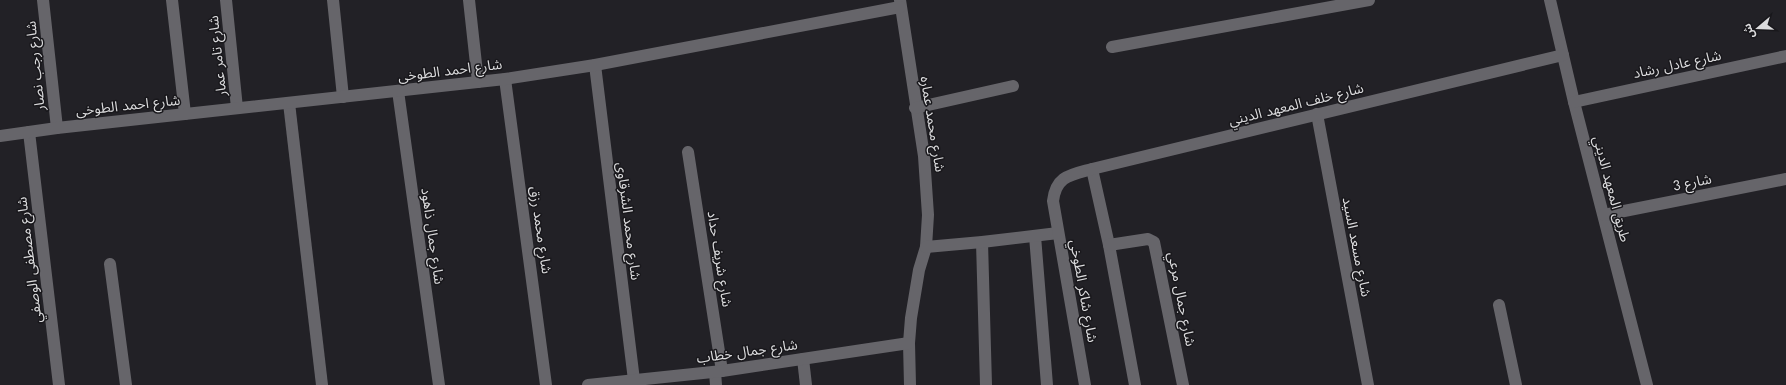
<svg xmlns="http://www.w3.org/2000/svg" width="1786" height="385" font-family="Jost,'Noto Sans Arabic',sans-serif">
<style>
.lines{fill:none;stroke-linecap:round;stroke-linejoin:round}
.minor{stroke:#66656a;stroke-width:12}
.labels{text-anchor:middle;stroke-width:3;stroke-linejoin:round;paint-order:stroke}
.street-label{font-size:14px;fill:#dbdbdd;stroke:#19181c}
</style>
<rect width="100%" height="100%" fill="#222126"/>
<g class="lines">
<g class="minor">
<path d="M 43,0 L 57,128"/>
<path d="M 172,0 L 185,114"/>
<path d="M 226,0 L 237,108"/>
<path d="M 333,0 L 343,97"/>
<path d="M 469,0 L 478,82"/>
<path d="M 900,0 L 924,156 L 928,215 L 926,247 L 919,270 L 911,318 L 909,343 L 910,385"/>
<path d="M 1550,0 L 1574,102 L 1647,385"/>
<path d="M 1112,47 L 1369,0"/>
<path d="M 595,65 L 634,380"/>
<path d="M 505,79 L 546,385"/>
<path d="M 398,91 L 439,385"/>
<path d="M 1574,102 L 1786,56"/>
<path d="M 289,103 L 322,385"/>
<path d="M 915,108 L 1013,86"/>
<path d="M 1317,114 L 1368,385"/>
<path d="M 29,132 L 59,385"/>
<path d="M 0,136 L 57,128 L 505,79 L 595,65 L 900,7"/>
<path d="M 688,152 L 722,371"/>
<path d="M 1092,169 L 1109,245 L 1135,385"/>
<path d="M 1604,215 L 1786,179"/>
<path d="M 1035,236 L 1047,385"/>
<path d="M 982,242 L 986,385"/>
<path d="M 1109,245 L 1148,239 L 1154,242 L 1183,385"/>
<path d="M 926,247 L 982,242 L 1058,233"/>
<path d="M 110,264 L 126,385"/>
<path d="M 1499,305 L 1516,385"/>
<path d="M 803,359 L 806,385"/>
<path d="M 715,372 L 716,385"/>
<path d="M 588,385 L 722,371 L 909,343"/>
<path d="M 1085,385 L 1053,201 C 1056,176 1070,175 1092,169 L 1563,55"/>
</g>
</g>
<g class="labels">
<g class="street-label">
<text transform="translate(217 56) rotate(-96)" y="5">شارع تامر عمار</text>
<text transform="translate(1677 64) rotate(-12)" y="5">شارع عادل رشاد</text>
<text transform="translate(35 66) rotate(-96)" y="5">شارع رجب نصار</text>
<text transform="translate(450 70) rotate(-7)" y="5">شارع احمد الطوخى</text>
<text transform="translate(1296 104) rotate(-14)" y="5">شارع خلف المعهد الديني</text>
<text transform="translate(128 105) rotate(-6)" y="5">شارع احمد الطوخى</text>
<text transform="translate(933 124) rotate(81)" y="5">شارع محمد عماره</text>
<text transform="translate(1692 182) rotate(-11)" y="5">شارع 3</text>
<text transform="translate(1612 189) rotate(75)" y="5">طريق المعهد الديني</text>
<text transform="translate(629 221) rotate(83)" y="5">شارع محمد الشرقاوى</text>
<text transform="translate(541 230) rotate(82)" y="5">شارع محمد رزق</text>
<text transform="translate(433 236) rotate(82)" y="5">شارع جمال ذاهود</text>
<text transform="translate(1357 247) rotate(79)" y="5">شارع مسعد السيد</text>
<text transform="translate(720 259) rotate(81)" y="5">شارع شريف حداد</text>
<text transform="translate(29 260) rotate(-97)" y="5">شارع مصطفى الوصفي</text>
<text transform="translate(1084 291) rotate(80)" y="5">شارع شاكر الطوخي</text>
<text transform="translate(1182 299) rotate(79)" y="5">شارع جمال مرعي</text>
<text transform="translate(747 351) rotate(-8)" y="5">شارع جمال خطاب</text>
</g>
</g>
<g transform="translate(1758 28) rotate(251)" stroke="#19181c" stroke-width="3" paint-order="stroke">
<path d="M0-3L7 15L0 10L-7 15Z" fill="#dbdbdd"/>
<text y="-6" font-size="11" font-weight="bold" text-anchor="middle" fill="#dbdbdd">ش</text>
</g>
</svg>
